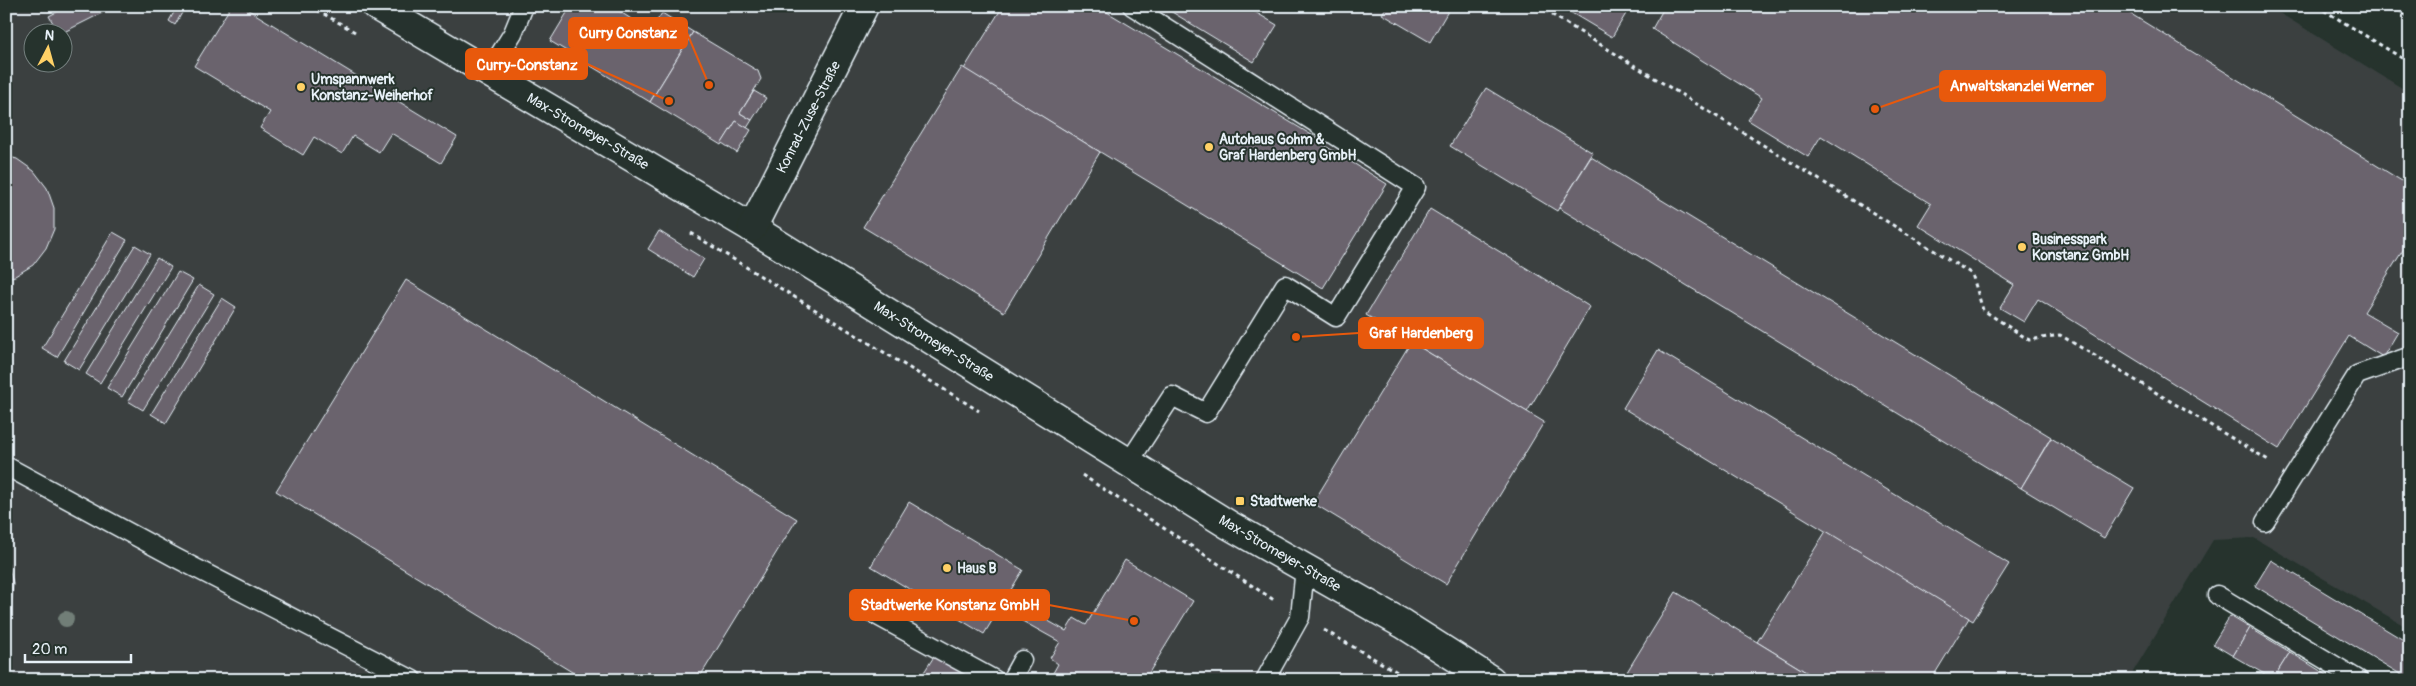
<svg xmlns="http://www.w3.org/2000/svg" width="2416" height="686" font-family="Pangolin,sans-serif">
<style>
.built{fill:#3a4140;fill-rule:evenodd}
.building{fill:#6a636d;stroke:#e8f1f8}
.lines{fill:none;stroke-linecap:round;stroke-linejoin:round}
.service-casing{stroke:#e8f1f8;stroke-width:21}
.minor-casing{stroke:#e8f1f8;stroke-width:31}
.path{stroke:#e8f1f8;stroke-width:3;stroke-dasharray:4 4;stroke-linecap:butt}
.service{stroke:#26332d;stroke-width:18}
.minor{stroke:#26332d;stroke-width:28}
.rail{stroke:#e8f1f8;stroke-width:4}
.tree{fill:#717e77}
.poi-dot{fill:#ffd166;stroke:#26332d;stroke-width:2}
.labels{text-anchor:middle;stroke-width:4;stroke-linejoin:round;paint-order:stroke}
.poi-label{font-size:14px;font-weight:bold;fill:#e8f1f8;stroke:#26332d;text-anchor:start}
.street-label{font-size:14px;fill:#e8f1f8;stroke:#26332d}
.leader{fill:none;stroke:#e8590c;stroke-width:2}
.callout-dot{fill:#e8590c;stroke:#26332d;stroke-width:2}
.callout{fill:#e8590c;stroke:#e8590c;stroke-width:2}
.callout-label{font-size:15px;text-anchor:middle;font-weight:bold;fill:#fff}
</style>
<rect width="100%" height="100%" fill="#26332d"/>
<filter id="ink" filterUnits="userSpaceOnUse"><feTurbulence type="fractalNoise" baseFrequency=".02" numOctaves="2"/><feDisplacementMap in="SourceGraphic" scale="10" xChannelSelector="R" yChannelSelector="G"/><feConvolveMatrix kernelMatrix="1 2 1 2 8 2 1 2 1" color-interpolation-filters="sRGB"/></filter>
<g filter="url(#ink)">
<path class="built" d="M 6,6 L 2268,6 L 2410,93 L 2410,629 L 2254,538 L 2213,540 L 2128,680 L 6,680 ZM 32,32 L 62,32 L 62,62 L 32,62 Z"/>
<g class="building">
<path d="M 68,6 L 101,6 L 104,12 L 62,33 L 58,32 L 49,16 Z"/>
<path d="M 231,6 L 242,6 L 457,137 L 441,163 L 391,133 L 379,152 L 353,136 L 342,154 L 314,137 L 303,155 L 260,128 L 270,112 L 194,66 Z"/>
<path d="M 571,6 L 611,6 L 650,31 L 662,13 L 693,32 L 650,102 L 550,41 Z"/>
<path d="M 1003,6 L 1097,6 L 1320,140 L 1319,142 L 1387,184 L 1323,288 L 964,69 Z"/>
<path d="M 1162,6 L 1245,6 L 1277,25 L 1254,62 Z"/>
<path d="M 1387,6 L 1451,6 L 1430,42 L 1382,14 Z"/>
<path d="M 1560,6 L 1644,6 L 1638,11 L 1630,7 L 1612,37 Z"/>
<path d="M 1665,6 L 2118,6 L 2410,186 L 2410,239 L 2364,312 L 2398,332 L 2383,357 L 2349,336 L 2279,449 L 2038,299 L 2024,322 L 2000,308 L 2014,285 L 1918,225 L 1931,204 L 1821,136 L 1808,157 L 1748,120 L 1762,98 L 1652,29 Z"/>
<path d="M 177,7 L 183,11 L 175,25 L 169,21 Z"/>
<path d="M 693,32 L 758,71 L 761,79 L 740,113 L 752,120 L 747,128 L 736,121 L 721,145 L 650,102 Z"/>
<path d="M 962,67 L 1100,152 L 1004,312 L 863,227 Z"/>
<path d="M 1486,88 L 1593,153 L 1557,211 L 1450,146 Z"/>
<path d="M 754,91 L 766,98 L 752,120 L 740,113 Z"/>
<path d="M 736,121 L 751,130 L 737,153 L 722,143 Z"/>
<path d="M 6,156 L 17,159 L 34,171 L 47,188 L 54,208 L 54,229 L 46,248 L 33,265 L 15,276 L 6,278 Z"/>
<path d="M 1591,157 L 2051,437 L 2021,488 L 1559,208 Z"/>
<path d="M 1430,209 L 1590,307 L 1527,412 L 1366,315 Z"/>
<path d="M 659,231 L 704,259 L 693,277 L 648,249 Z"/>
<path d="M 113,232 L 127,240 L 57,357 L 42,348 Z"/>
<path d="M 135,245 L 150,254 L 79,370 L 64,361 Z"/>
<path d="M 157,258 L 171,267 L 100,383 L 86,374 Z"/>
<path d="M 178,272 L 193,280 L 122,397 L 107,388 Z"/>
<path d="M 406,280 L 797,519 L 698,680 L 585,680 L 276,491 Z"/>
<path d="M 199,285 L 214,294 L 143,410 L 128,401 Z"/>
<path d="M 222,298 L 236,307 L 166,423 L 151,414 Z"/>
<path d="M 1411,342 L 1544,422 L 1446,584 L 1313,503 Z"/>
<path d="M 1658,350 L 2009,564 L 1973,621 L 1623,408 Z"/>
<path d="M 2051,438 L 2134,488 L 2104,538 L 2021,488 Z"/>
<path d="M 909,502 L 1023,570 L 984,634 L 871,566 Z"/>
<path d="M 1826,531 L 1969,618 L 1931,680 L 1819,680 L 1757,642 Z"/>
<path d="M 6,557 L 13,583 L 11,608 L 6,616 Z"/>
<path d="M 1125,560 L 1193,601 L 1147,676 L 1152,680 L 1049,680 L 1058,664 L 1050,658 L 1060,642 L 999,608 L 1006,597 L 1066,631 L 1074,618 L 1086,625 Z"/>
<path d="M 2271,560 L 2410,644 L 2410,680 L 2255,586 Z"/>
<path d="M 1676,592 L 1757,642 L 1819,680 L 1622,680 Z"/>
<path d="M 2230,616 L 2250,628 L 2233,656 L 2213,644 Z"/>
<path d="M 2250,628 L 2290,652 L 2273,679 L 2233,656 Z"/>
<path d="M 2290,652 L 2335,680 L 2273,679 Z"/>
<path d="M 935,655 L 962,672 L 957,680 L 919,680 Z"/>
</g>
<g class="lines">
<defs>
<g id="service">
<path d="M 488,73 L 513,33 L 524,6"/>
<path d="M 1129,462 L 1172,396 L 1206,413 L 1285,285 L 1336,317 L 1416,187 L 1132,6"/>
<path d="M 6,466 L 176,558 L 413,680"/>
<path d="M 2265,522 L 2357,375 L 2408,357 L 2410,358"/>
<path d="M 2217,595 L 2359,680"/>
<path d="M 874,614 L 995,680"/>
<path d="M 1266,678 L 1300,617 L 1305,568"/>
<path d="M 1011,680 L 1022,660"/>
</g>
<g id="minor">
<path d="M 376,6 L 752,228 L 1229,525 L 1403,624 L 1491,680"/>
<path d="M 752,228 L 864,6"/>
</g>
</defs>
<use href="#service" class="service-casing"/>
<use href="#minor" class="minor-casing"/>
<g class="path">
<path d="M 310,6 L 355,32"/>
<path d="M 1538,6 L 1972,274 L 1983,310 L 2029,340 L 2060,335 L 2270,461"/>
<path d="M 2317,6 L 2410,63"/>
<path d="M 691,233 L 979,411"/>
<path d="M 1082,475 L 1274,600"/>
<path d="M 1324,630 L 1411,680"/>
<path d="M 1524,676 L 1530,680"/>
</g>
<use href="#service" class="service"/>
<use href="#minor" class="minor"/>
<path class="rail" d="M 2393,6 L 2410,17"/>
</g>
<circle class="tree" cx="66" cy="619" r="8"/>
</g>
<g class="poi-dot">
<circle cx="301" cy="87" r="5"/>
<circle cx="1209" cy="147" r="5"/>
<circle cx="2022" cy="247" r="5"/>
<rect x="1235" y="496" width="10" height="10" rx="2.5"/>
<circle cx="947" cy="568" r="5"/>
</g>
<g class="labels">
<g class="poi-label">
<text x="311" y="84">Umspannwerk<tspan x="311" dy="16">Konstanz-Weiherhof</tspan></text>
<text x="1219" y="144">Autohaus Gohm &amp;<tspan x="1219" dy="16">Graf Hardenberg GmbH</tspan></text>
<text x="2032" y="244">Businesspark<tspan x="2032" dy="16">Konstanz GmbH</tspan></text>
<text x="1250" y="506">Stadtwerke</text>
<text x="957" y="573">Haus B</text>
</g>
<g class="street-label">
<text transform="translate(808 117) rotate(-63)" y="5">Konrad-Zuse-Straße</text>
<text transform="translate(588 131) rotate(30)" y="5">Max-Stromeyer-Straße</text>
<text transform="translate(934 341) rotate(32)" y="5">Max-Stromeyer-Straße</text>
<text transform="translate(1280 553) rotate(30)" y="5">Max-Stromeyer-Straße</text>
</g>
</g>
<path class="leader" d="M709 85L687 33M669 101L587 64M1875 109L1940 86M1296 337L1359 333M1134 621L1049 605"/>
<g class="callout-dot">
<circle cx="709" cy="85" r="5"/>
<circle cx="669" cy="101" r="5"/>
<circle cx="1875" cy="109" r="5"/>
<circle cx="1296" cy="337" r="5"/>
<circle cx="1134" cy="621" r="5"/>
</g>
<g class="callout">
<rect x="569" y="18" width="118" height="30" rx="5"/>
<rect x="466" y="49" width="121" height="30" rx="5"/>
<rect x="1940" y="71" width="165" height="30" rx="5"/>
<rect x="1359" y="318" width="124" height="30" rx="5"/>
<rect x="850" y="590" width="199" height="30" rx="5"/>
</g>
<g class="callout-label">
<text x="628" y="38">Curry Constanz</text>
<text x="527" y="70">Curry-Constanz</text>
<text x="2022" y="91">Anwaltskanzlei Werner</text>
<text x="1421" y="338">Graf Hardenberg</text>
<text x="950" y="610">Stadtwerke Konstanz GmbH</text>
</g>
<rect width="2416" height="686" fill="none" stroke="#26332d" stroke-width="25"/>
<rect x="12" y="12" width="2391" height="661" fill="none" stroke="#e8f1f8" stroke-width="2" filter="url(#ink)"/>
<g transform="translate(48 48) rotate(6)"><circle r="24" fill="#26332d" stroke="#747f7e"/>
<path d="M0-4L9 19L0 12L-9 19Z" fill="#ffd166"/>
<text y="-8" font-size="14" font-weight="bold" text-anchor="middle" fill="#e8f1f8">N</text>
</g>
<path d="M25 654v8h106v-8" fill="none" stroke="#e8f1f8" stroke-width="2.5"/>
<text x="32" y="654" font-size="15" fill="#e8f1f8" stroke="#26332d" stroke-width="4" paint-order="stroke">20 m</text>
</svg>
